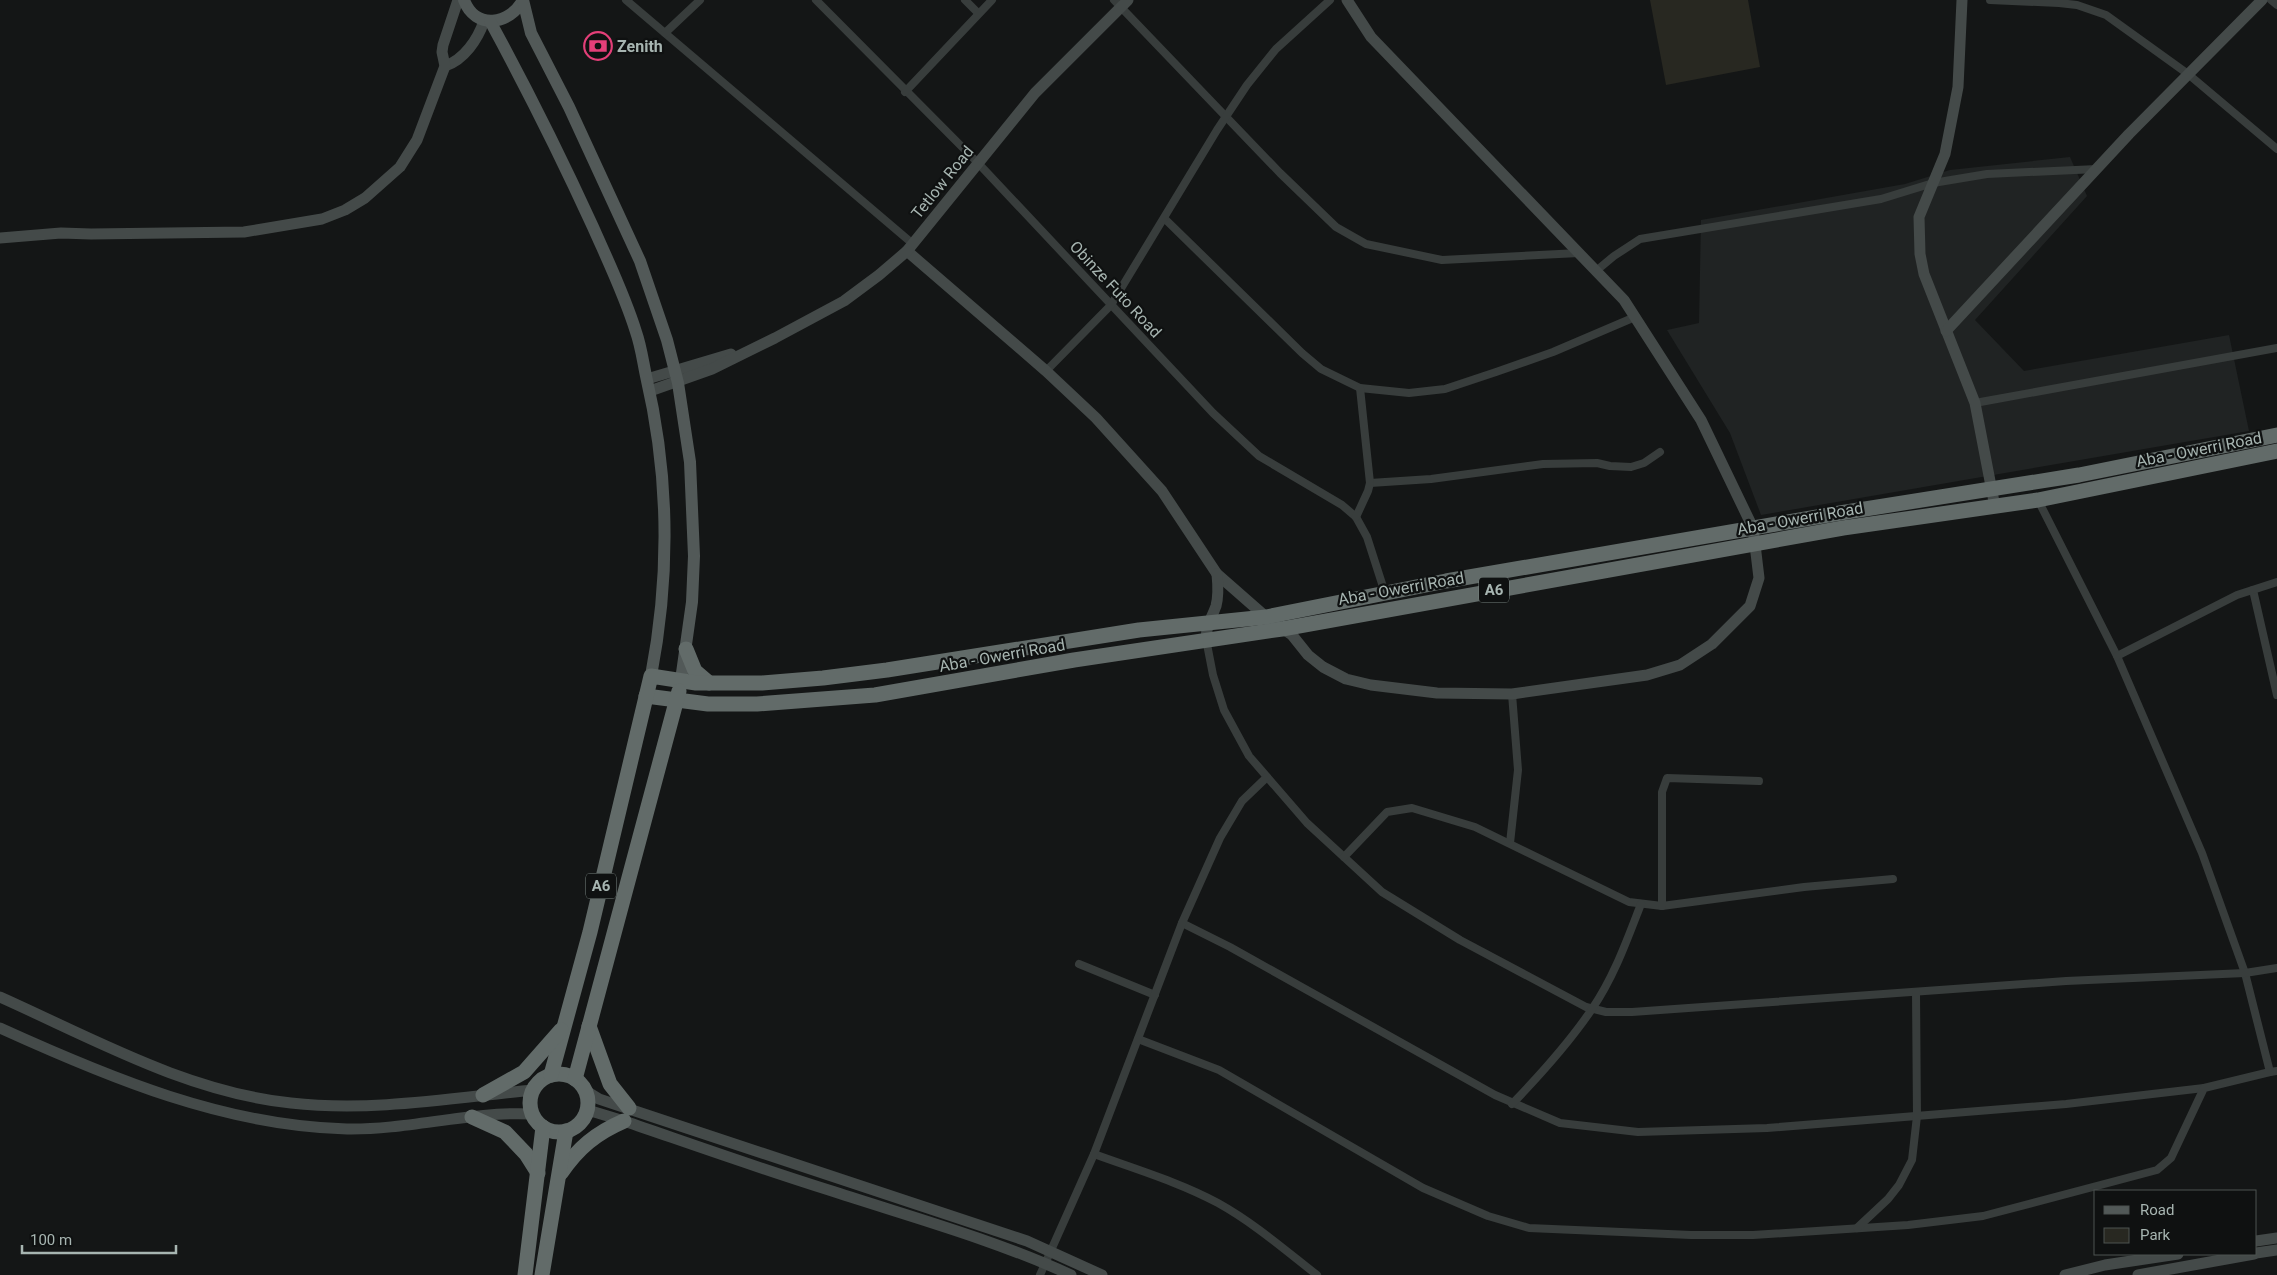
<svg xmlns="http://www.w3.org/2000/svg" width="2277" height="1275" font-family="Roboto,sans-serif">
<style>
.built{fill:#202323}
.green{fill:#282821}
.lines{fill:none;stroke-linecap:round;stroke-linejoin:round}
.street{stroke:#383d3c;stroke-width:8}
.secondary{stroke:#444a49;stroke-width:11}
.primary{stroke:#525958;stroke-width:12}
.highway{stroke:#626b69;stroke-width:15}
.labels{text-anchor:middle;stroke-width:4.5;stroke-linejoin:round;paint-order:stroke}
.shield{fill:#0f1111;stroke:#798481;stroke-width:1}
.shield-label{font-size:15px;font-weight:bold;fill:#a7b5b1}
.poi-label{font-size:16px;font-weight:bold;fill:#a7b5b1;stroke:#0f1111;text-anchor:start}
.street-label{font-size:16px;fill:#a7b5b1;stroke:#0f1111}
</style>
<rect width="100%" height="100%" fill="#141616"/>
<path class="built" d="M 2070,157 L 2087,196 L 1975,320 L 2024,371 L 2229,335 L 2249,431 L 1761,515 L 1730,433 L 1667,330 L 1699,323 L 1701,220 L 1905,184 L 1950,170 Z"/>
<path class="green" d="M 1650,0 L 1748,0 L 1760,67 L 1666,85 Z"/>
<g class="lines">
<g class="street">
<path d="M 626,0 L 913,244"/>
<path d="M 816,0 L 978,163 L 1213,413 L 1259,456 L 1342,505 L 1356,517 L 1367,537 L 1385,593"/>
<path d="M 965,0 L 978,13"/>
<path d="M 1114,0 L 1280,173 L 1336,227 L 1366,244 L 1442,260 L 1579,253"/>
<path d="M 1990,0 L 2059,3 L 2077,5 L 2106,15 L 2188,74 L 2277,149"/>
<path d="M 2271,0 L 2277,5"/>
<path d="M 665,33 L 700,0"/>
<path d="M 905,92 L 992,0"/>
<path d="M 1165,219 L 1302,353 L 1321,369 L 1360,388 L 1409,393 L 1445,389 L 1496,372 L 1553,352 L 1635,317"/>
<path d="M 1596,271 L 1614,256 L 1640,239 L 1881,199 L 1933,183 L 1987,174 L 2097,169"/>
<path d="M 1046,371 L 1111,305 L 1217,130 L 1247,85 L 1276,49 L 1330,0"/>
<path d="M 1975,403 L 2277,348"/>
<path d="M 1370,483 L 1431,479 L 1543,464 L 1597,463 L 1610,466 L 1631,467 L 1644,463 L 1660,452"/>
<path d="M 2038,500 L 2117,656 L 2202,853 L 2245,973 L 2270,1072 L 2277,1071"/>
<path d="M 1356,517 L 1368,491 L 1370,483 L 1360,388"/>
<path d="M 2253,590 L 2277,695"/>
<path d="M 1206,639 L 1213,675 L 1224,710 L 1249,756 L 1307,823 L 1382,892 L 1460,940 L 1586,1007 L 1606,1012 L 1632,1012 L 2066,981 L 2245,973 L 2277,968"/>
<path d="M 2117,656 L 2237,595 L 2277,582"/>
<path d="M 1510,843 L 1518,770 L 1512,694"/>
<path d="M 1344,857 L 1387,812 L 1412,808 L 1475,827 L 1629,902 L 1662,906 L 1804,887 L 1893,879"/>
<path d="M 1662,906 L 1662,792 L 1667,778 L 1759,781"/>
<path d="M 1182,923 L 1230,947 L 1495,1095 L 1560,1123 L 1638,1132 L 1767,1128 L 2066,1104 L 2204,1088"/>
<path d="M 1079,964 L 1155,995"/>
<path d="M 1138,1039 L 1219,1070 L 1423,1188 L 1488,1216 L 1529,1228 L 1691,1235 L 1753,1235 L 1908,1225 L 1983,1216 L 2157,1170 L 2171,1158 L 2204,1088 L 2270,1072"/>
<path d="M 1512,1104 C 1541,1074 1569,1043 1592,1009 C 1614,977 1627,940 1641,904"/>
<path d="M 1094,1154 C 1135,1169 1179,1182 1218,1203 C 1254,1223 1285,1250 1317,1275"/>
<path d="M 1857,1228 L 1888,1199 L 1899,1185 L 1912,1160 L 1917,1116 L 1916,992"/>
<path d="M 1040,1275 L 1094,1154 L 1182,923 L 1220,838 L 1242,801 L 1267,777"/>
</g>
<g class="secondary">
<path d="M 1962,0 L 1958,87 L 1945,154 L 1919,217 L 1920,254 L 1924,274 L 1975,403 L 1995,507"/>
<path d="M 445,66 C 464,60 478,39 484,21"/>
<path d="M 0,238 L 61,233 L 91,234 L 244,232 L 322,219 L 345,210 L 365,198 L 400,167 L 417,140 L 445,66 L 442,52 L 443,45 L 458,0"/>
<path d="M 907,251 L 1046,371 L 1096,418 L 1162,491 L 1217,574 L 1266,617 L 1292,635 L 1308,655 L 1323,667 L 1346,679 L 1371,685 L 1437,693 L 1512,694 L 1647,675 L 1680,665 L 1712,644 L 1750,606 L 1759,578 L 1753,528 L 1701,420 L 1624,300 L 1371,37 L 1347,0"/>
<path d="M 1946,331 L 2129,134 L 2262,0"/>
<path d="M 647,379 L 731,354"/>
<path d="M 650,391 L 712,369 L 775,338 L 844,301 L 879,275 L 907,251 L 1035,93 L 1128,0"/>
<path d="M 1206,639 C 1207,622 1211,620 1216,606 C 1219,595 1218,584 1217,574"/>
<path d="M 0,997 C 94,1039 187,1092 291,1103 C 372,1112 452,1098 533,1090"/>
<path d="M 0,1028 C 110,1078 225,1126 347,1129 C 409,1130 470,1111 532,1114"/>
<path d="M 586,1091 L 599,1099 L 1027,1241 L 1102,1275"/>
<path d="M 585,1115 L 591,1111 L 624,1121 C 694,1145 764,1170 835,1192 C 915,1218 995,1240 1071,1275"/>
<path d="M 2256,1241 L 2277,1238"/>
<path d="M 2256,1253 L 2277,1250"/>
<path d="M 2065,1275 L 2105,1265 L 2178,1254"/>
<path d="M 2138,1275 L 2254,1254"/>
</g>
<g class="primary">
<path d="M 464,0 C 475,30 510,25 523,0"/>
<path d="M 523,0 L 531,33 L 569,107 L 640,261 L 667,340 L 678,383 L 690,462 L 694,556 L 692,602 L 681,680"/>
<path d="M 490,21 C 527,89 561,157 593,227 C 608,261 625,296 636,332 C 641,346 643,362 646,376 C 669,474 670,577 651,676"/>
</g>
<g class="highway">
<path d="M 686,649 L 695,671 L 709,683"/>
<path d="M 646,696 L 708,704 L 757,704 L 875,695 L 1074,660 L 1282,629 L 1843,528 L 2038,500 L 2277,451"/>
<path d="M 589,1026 L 610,1084 L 629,1108"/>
<circle cx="559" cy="1103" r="29"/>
<path d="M 551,1075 L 590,932 L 651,676 L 696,683 L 762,683 L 823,678 L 887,670 L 1139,630 L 1266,617 L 1446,581 L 1840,513 L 2079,475 L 2277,435"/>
<path d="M 575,1079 L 679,691"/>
<path d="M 483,1095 L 524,1072 L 561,1030"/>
<path d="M 472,1117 L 505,1132 L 526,1154 L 538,1173"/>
<path d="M 561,1173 C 578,1148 596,1133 624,1121"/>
<path d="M 525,1275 L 543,1127"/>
<path d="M 542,1275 L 566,1131"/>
</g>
</g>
<defs>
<symbol id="bank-ring" viewBox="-11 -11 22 22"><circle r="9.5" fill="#0f1111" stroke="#e33f78" stroke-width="1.5"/><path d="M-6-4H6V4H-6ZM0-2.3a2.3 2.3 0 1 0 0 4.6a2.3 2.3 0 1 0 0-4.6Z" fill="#e33f78"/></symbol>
</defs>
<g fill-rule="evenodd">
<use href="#bank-ring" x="582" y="30" width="32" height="32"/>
</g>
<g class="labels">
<g class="shield">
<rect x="1479" y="577.5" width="30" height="25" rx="4"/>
<rect x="586" y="873.5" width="30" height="25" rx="4"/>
</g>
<g class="shield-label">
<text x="1494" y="595">A6</text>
<text x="601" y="891">A6</text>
</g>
<g class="poi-label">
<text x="617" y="52">Zenith</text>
</g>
<g class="street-label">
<text transform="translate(942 182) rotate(-51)" y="6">Tetlow Road</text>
<text transform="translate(1116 289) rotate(47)" y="6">Obinze Futo Road</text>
<text transform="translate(2199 449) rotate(-11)" y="6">Aba - Owerri Road</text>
<text transform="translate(1800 518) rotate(-10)" y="6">Aba - Owerri Road</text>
<text transform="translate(1401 588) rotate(-10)" y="6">Aba - Owerri Road</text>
<text transform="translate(1002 655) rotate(-10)" y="6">Aba - Owerri Road</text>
</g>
</g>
<rect x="2094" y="1190" width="162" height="65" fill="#0f1111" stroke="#4c5351"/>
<rect x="2104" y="1206" width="25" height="8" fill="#525958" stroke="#4c5351"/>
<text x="2140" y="1215" font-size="15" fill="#a7b5b1">Road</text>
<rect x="2104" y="1228" width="25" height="15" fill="#282821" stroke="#4c5351"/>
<text x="2140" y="1240" font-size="15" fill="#a7b5b1">Park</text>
<path d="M22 1245v8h154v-8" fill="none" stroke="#a7b5b1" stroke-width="2.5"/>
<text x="30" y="1245" font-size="15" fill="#a7b5b1" stroke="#0f1111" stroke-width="4" paint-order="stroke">100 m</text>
</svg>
